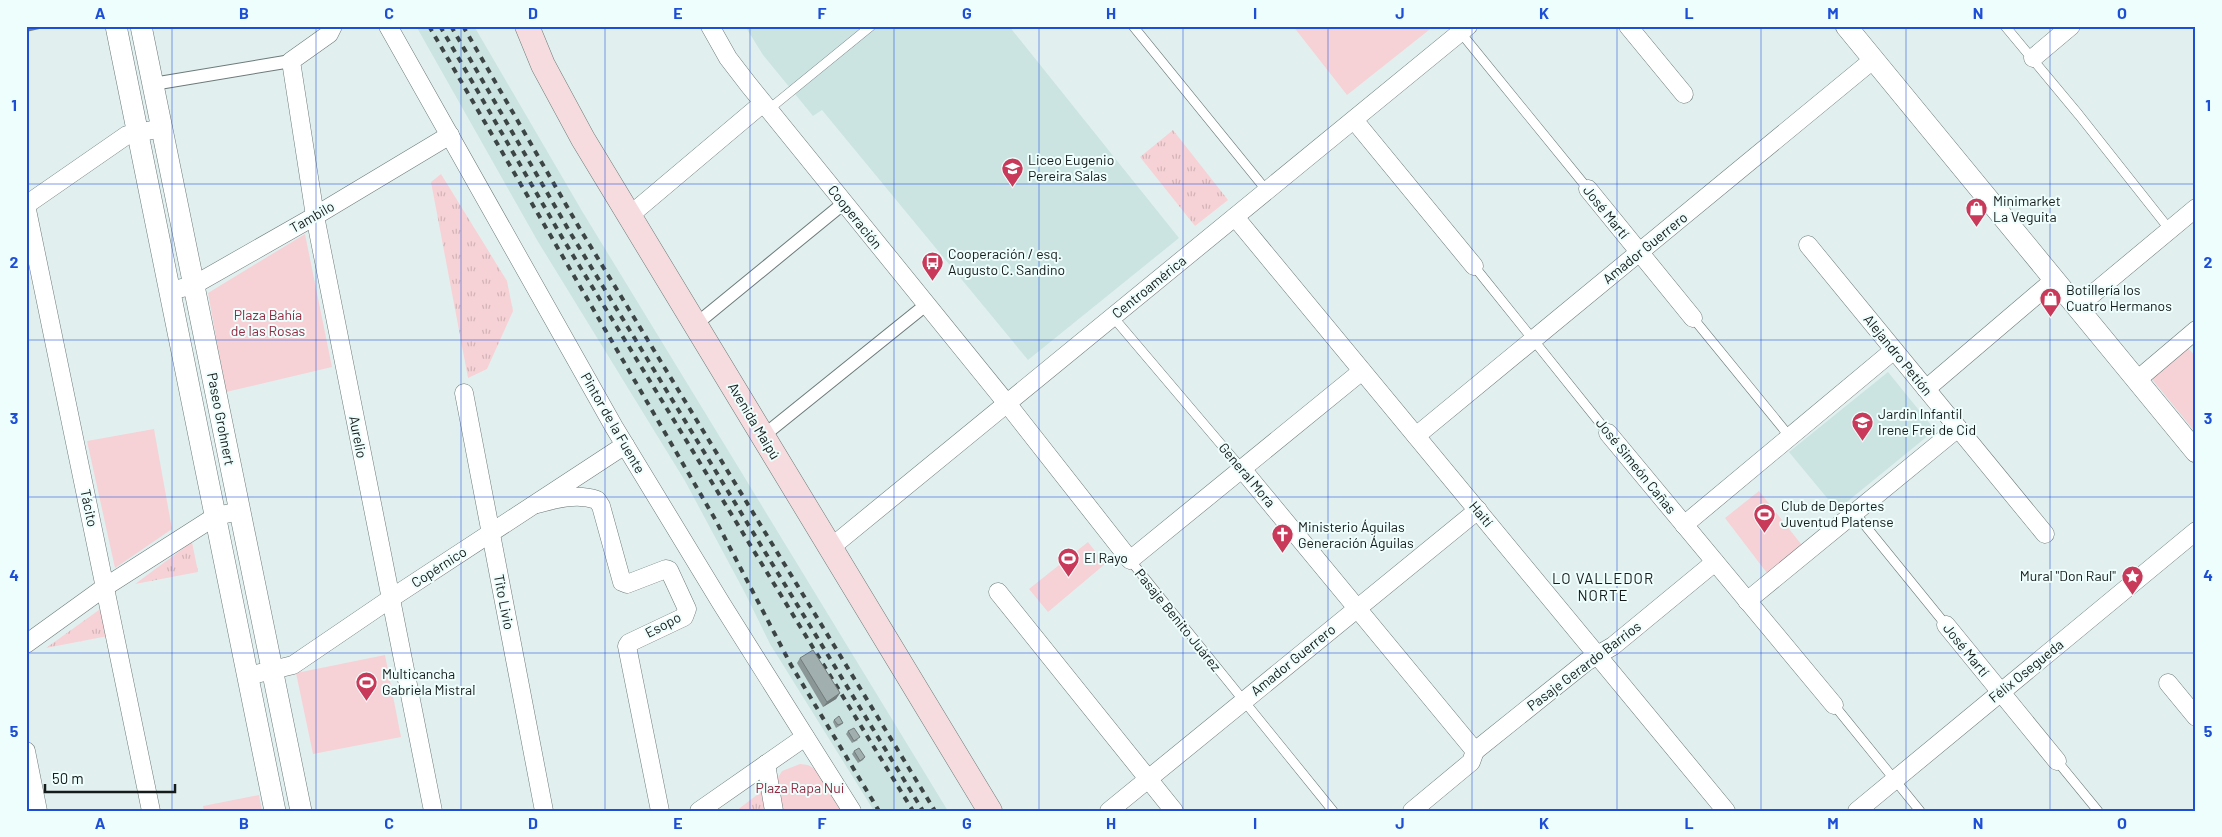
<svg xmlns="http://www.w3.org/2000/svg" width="2222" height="837" font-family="Barlow,sans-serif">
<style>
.built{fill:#cbe4e2}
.grass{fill:url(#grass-tufts)}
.park{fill:#f6d2d6}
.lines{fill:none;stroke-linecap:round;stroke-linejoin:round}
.service-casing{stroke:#6c7a79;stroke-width:10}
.pedestrian-casing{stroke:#6c7a79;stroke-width:14}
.minor-casing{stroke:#6c7a79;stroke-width:19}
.tertiary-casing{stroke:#6c7a79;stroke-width:22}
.secondary-casing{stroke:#6c7a79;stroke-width:25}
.service{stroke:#fff;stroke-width:9}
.pedestrian{stroke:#fff;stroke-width:12}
.minor{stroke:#fff;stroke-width:18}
.tertiary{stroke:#fff;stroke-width:21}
.secondary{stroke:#f6dcdf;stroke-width:24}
.rail{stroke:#3d4444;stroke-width:4;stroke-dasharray:6 6;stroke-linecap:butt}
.wall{fill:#8a9796}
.shaded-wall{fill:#717b7a}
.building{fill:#a1b0af;stroke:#717b7a}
.grid{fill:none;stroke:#1d4ed8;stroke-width:1;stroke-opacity:0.55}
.labels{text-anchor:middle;stroke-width:4;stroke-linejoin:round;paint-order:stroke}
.poi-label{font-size:14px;fill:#151a1a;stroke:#eefefc;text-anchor:start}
.street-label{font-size:14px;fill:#151a1a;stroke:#eefefc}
.park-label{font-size:14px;fill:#912a40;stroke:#eefefc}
.neighbourhood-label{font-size:15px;letter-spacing:1px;fill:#151a1a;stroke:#eefefc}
.neatline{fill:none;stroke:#1d4ed8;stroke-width:2}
.grid-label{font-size:16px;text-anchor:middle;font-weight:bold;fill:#1d4ed8}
</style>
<defs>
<pattern id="grass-tufts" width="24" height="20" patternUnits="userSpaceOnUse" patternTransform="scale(1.25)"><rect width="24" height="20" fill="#f6d2d6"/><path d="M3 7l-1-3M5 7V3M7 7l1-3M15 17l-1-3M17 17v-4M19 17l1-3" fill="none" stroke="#d2b4b7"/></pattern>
</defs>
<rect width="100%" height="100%" fill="#e1f0ef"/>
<g class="built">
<path d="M 416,26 L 474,26 L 582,211 L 948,811 L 874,811 L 770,644 L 745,593 L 685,481 L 537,240 Z"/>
<path d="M 745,26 L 1009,26 L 1179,238 L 1028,360 L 822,110 L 813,116 L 763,55 Z"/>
<path d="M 1888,372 L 1935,430 L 1837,510 L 1789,452 Z"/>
</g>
<g class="grass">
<path d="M 1173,130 L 1228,200 L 1195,226 L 1140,157 Z"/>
<path d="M 441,174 L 507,281 L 513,311 L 487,369 L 468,378 L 431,182 Z"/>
<path d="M 192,542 L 198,572 L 135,584 Z"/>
<path d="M 103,607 L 108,636 L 46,648 Z"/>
<path d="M 762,791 L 766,811 L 736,811 Z"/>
</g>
<g class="park">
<path d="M 1293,26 L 1434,26 L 1347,95 Z"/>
<path d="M 305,234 L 332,367 L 226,392 L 208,293 Z"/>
<path d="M 2188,348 L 2196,357 L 2196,433 L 2151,378 Z"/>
<path d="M 154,429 L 172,529 L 115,568 L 87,441 Z"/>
<path d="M 1759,491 L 1805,549 L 1770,577 L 1725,518 Z"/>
<path d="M 1088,542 L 1105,564 L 1048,612 L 1029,589 Z"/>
<path d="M 385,655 L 401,737 L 313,754 L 296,673 Z"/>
<path d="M 800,764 L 808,765 L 815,769 L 841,811 L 781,811 L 777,779 L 782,771 Z"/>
<path d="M 259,795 L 262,811 L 204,811 L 203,806 Z"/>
</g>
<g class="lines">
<defs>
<g id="service">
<path d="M 1133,26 L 1267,191"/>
<path d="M 2005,26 L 2079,115 L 2170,230"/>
<path d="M 1461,33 L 1588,189"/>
<path d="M 768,110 L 871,26"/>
<path d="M 1474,266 L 1608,433"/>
<path d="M 1113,317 L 1242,469"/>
<path d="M 1693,318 L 1790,437"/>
<path d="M 1855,513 L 1946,625"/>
<path d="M 1130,560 L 1333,811"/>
<path d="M 1834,705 L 1920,811"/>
<path d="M 2057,761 L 2098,811"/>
</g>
<g id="pedestrian">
<path d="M 153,84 L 291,61"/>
<path d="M 695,325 L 844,203"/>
<path d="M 763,436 L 927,304"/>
</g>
<g id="minor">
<path d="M 333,26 L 329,34 L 291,61 L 315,216 L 433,811"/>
<path d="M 388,26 L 614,427 L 721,603 L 852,811"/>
<path d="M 710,26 L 728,58 L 748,84 L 1013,411 L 1130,560 L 1362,371"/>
<path d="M 1628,26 L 1684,94"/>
<path d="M 2033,58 L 2071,26"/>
<path d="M 1354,120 L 1474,266"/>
<path d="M 1588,189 L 1693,318"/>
<path d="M 629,216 L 763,103"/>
<path d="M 1235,217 L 1726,811"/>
<path d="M 1808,245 L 2045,534"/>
<path d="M 170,291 L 194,285 L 315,216 L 450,135"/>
<path d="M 2077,307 L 2196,208"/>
<path d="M 2137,380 L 2196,330"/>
<path d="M 1926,389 L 2054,280"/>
<path d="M 464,393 L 544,811"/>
<path d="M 1608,433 L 1834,705"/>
<path d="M 1416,436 L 1874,59"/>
<path d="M 1242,469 L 1475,751"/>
<path d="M 537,504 C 556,499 577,493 597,500 L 601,506 L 622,582 L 627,584 L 666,569 L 669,570 L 687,609 L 684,617 L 629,643 L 627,646 L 660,811"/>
<path d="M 1684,525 L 1894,350"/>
<path d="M 829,549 L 1468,26"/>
<path d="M 998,592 L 1174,811"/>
<path d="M 1747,601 L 1958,428"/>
<path d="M 1946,625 L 2057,761"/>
<path d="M 26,644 L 105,587 L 205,523 L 216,516 L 240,511"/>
<path d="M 248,676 L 293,665 L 390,599 L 625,445"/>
<path d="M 2168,683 L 2196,717"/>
<path d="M 26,751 L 38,811"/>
<path d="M 1475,751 L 1586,662 L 1613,646 L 1715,562"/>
<path d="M 766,764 L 774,811"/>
<path d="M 151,811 L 26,205 L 127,135 L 162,128"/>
<path d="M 699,811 L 805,737"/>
<path d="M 1109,811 L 1478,510"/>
<path d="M 1412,811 L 1471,762 L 1475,751"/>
<path d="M 1857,811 L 2196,531"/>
</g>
<g id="tertiary">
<path d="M 116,26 L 275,811"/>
<path d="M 141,26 L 301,811"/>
<path d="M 1846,26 L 2196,452"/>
</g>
<path id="secondary" d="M 527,26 L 543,65 L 583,139 L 990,811"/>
</defs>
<use href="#service" class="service-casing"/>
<use href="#pedestrian" class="pedestrian-casing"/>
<use href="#minor" class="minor-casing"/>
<use href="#tertiary" class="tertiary-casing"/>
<use href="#secondary" class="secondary-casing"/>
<use href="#service" class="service"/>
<use href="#pedestrian" class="pedestrian"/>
<use href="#minor" class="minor"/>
<use href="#tertiary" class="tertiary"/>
<use href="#secondary" class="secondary"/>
<g class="rail">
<path d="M 429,26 L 715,519 L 791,665 L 879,811"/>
<path d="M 440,26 L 563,239 L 913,811"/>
<path d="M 451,26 L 571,234 L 923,811"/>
<path d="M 463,26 L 580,229 L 935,811"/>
</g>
</g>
<g class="wall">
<path d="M 800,658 L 840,693 L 836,699 L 823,707 L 797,663 Z"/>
<path d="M 834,720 L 843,723 L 841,725 L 836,728 L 833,722 Z"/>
<path d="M 848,731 L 858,740 L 852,743 L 846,734 Z"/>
<path d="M 854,751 L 865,757 L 863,760 L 858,763 L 852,754 Z"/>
</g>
<g class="shaded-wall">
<path d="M 26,26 L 53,26 L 26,32 Z"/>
<path d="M 840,693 L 836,699 L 823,707 L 827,702 Z"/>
</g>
<g class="building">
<path d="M 813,650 L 840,693 L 827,702 L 800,658 Z"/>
<path d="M 839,716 L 843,723 L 838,725 L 834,720 Z"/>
<path d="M 854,728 L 860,737 L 854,741 L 848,731 Z"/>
<path d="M 859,748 L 865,757 L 860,761 L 854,751 Z"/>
</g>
<path class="grid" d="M 172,26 L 172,811M 316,26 L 316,811M 461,26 L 461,811M 605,26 L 605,811M 750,26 L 750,811M 894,26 L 894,811M 1039,26 L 1039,811M 1183,26 L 1183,811M 1328,26 L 1328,811M 1472,26 L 1472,811M 1617,26 L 1617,811M 1761,26 L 1761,811M 1906,26 L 1906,811M 2050,26 L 2050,811M 26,184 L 2196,184M 26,340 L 2196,340M 26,497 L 2196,497M 26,653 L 2196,653"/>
<defs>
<symbol id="school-pin" viewBox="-11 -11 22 30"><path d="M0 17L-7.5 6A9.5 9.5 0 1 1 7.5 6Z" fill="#c93a5a" stroke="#eefefc"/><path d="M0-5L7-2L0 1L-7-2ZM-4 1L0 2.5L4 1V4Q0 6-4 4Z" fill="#fff"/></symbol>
<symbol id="shop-pin" viewBox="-11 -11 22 30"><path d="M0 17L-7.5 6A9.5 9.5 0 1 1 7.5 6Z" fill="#c93a5a" stroke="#eefefc"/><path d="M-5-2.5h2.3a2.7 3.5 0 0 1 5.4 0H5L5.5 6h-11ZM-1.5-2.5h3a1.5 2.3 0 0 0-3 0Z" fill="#fff"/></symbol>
<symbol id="bus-pin" viewBox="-11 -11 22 30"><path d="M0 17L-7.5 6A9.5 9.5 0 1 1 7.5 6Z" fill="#c93a5a" stroke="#eefefc"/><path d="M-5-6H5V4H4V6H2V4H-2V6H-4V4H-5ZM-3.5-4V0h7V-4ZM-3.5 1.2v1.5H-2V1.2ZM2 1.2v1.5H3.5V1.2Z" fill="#fff"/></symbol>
<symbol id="stadium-pin" viewBox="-11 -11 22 30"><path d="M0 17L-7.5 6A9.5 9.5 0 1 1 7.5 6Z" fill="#c93a5a" stroke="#eefefc"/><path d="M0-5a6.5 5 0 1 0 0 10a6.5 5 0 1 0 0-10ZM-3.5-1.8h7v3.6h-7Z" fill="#fff"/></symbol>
<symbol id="church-pin" viewBox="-11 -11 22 30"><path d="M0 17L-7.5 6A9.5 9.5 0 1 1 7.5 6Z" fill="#c93a5a" stroke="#eefefc"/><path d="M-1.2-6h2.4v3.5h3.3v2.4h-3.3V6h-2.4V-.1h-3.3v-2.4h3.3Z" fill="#fff"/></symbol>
<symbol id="sight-pin" viewBox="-11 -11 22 30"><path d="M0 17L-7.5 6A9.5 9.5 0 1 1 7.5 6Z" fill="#c93a5a" stroke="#eefefc"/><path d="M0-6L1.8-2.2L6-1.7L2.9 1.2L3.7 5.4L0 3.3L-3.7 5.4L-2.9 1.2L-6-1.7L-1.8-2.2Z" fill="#fff"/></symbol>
</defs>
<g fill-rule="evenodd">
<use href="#school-pin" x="1000" y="156" width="25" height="34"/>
<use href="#shop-pin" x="1964" y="196" width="25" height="34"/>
<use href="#bus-pin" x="920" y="250" width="25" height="34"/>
<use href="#shop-pin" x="2038" y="286" width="25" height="34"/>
<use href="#school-pin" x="1850" y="410" width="25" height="34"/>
<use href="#stadium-pin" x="1752" y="502" width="25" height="34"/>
<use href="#church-pin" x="1270" y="522" width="25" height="34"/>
<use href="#stadium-pin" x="1056" y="546" width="25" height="34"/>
<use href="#sight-pin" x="2120" y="564" width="25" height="34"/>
<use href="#stadium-pin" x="354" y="670" width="25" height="34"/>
</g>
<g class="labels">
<g class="poi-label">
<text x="1028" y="165">Liceo Eugenio<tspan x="1028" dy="16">Pereira Salas</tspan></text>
<text x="1993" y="206">Minimarket<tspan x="1993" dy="16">La Veguita</tspan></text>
<text x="948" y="259">Cooperación / esq.<tspan x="948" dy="16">Augusto C. Sandino</tspan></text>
<text x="2066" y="295">Botillería los<tspan x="2066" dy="16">Cuatro Hermanos</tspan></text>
<text x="1878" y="419">Jardin Infantil<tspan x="1878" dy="16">Irene Frei de Cid</tspan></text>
<text x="1781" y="511">Club de Deportes<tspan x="1781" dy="16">Juventud Platense</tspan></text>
<text x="1298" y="532">Ministerio Águilas<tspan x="1298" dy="16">Generación Águilas</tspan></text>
<text x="1084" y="563">El Rayo</text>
<text x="2116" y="581" text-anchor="end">Mural "Don Raul"</text>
<text x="382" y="679">Multicancha<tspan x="382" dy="16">Gabriela Mistral</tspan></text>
</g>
<g class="street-label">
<text transform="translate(1606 212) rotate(51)" y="5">José Martí</text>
<text transform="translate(312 217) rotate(-30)" y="5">Tambilo</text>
<text transform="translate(855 217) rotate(51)" y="5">Cooperación</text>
<text transform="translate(1645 248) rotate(-39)" y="5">Amador Guerrero</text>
<text transform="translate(1149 287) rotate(-39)" y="5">Centroamérica</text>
<text transform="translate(1898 355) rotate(51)" y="5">Alejandro Petión</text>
<text transform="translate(221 419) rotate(79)" y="5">Paseo Grohnert</text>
<text transform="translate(754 421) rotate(59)" y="5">Avenida Maipú</text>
<text transform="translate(613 423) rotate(60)" y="5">Pintor de la Fuente</text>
<text transform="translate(358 437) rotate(79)" y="5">Aurelio</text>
<text transform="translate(1636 466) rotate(51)" y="5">José Simeón Cañas</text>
<text transform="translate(1247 475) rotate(50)" y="5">General Mora</text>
<text transform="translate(89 508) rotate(78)" y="5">Tácito</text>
<text transform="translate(1481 514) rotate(50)" y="5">Haití</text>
<text transform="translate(439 567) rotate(-33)" y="5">Copérnico</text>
<text transform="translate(504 602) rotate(79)" y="5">Tito Livio</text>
<text transform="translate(1178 620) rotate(51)" y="5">Pasaje Benito Juárez</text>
<text transform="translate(663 625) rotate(-28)" y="5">Esopo</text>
<text transform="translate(1966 650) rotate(51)" y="5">José Martí</text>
<text transform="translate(1293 660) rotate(-39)" y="5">Amador Guerrero</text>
<text transform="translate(1584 666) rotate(-37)" y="5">Pasaje Gerardo Barrios</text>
<text transform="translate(2026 671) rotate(-39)" y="5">Félix Osegueda</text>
</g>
<g class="park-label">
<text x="268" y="320">Plaza Bahía<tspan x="268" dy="16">de las Rosas</tspan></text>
<text x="800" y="793">Plaza Rapa Nui</text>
</g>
<g class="neighbourhood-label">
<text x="1603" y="584">LO VALLEDOR<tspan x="1603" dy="17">NORTE</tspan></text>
</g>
</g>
<rect width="2222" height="837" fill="none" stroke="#eefefc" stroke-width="55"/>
<path d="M45 784v8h130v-8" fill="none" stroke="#151a1a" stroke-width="2.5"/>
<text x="52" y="784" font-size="15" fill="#151a1a" stroke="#eefefc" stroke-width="4" paint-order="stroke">50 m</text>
<rect x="28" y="28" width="2166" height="782" class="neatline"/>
<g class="grid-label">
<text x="100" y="19">A</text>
<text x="244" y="19">B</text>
<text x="389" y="19">C</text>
<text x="533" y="19">D</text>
<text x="678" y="19">E</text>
<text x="822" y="19">F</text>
<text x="967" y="19">G</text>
<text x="1111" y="19">H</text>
<text x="1255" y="19">I</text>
<text x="1400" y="19">J</text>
<text x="1544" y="19">K</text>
<text x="1689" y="19">L</text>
<text x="1833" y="19">M</text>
<text x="1978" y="19">N</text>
<text x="2122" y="19">O</text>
<text x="14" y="111">1</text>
<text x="2208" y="111">1</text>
<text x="14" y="268">2</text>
<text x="2208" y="268">2</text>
<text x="14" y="424">3</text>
<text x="2208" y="424">3</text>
<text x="14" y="581">4</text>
<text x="2208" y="581">4</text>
<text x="14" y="737">5</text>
<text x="2208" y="737">5</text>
<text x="100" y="829">A</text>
<text x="244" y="829">B</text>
<text x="389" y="829">C</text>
<text x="533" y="829">D</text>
<text x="678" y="829">E</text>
<text x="822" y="829">F</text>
<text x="967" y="829">G</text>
<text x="1111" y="829">H</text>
<text x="1255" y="829">I</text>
<text x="1400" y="829">J</text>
<text x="1544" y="829">K</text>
<text x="1689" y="829">L</text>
<text x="1833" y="829">M</text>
<text x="1978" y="829">N</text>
<text x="2122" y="829">O</text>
</g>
</svg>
